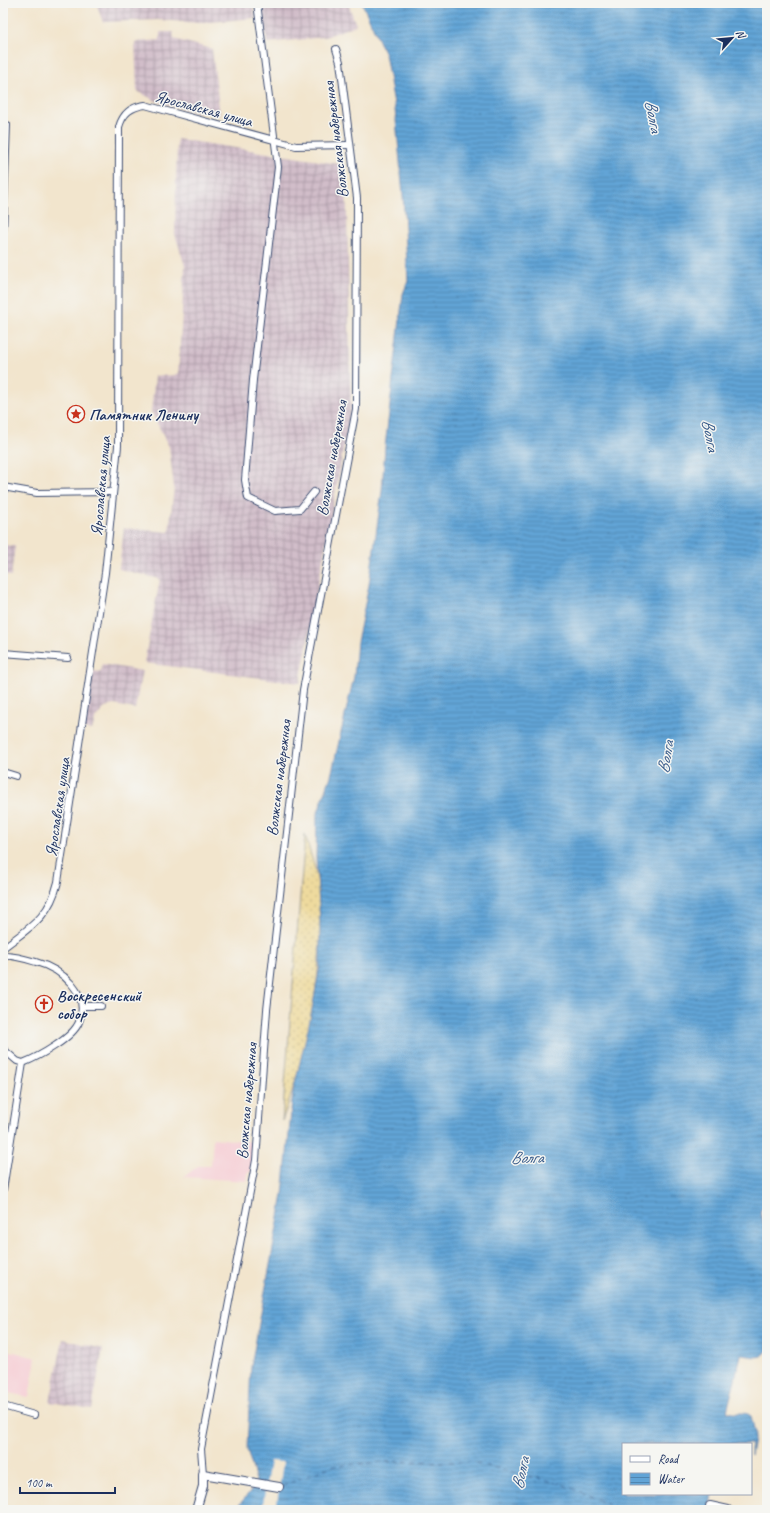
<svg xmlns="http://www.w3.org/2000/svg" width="770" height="1513" font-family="Caveat,sans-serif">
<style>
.built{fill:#f6cfd6}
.industrial{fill:url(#industrial-grid)}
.sand{fill:url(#sand-dots);stroke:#84847e}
.water{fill:url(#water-rules);stroke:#3e6a9a}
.pier{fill:#f2e5cd}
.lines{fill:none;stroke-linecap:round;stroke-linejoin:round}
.ferry{stroke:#345888;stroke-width:1;stroke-dasharray:5 4;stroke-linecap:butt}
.street-casing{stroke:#3b4a6f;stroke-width:8}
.secondary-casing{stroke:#3b4a6f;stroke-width:10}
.street{stroke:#fff;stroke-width:6}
.secondary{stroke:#fff;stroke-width:8}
.labels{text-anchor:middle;stroke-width:3;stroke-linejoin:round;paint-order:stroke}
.street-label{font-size:16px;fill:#1b2f5e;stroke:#f6f6f2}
.poi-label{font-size:16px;font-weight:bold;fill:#1b2f5e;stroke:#f6f6f2;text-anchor:start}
.water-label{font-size:17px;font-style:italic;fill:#345888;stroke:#f6f6f2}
</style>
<defs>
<pattern id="industrial-grid" width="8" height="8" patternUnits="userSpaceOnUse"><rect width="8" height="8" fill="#d1bdc9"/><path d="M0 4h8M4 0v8" fill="none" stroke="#a99aa6"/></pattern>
<pattern id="sand-dots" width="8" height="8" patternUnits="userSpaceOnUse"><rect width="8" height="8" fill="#eeda9e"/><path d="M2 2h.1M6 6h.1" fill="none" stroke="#ccbb8a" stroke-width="1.8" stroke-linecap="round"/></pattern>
<pattern id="water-rules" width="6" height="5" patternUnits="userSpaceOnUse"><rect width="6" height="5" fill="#62a4d6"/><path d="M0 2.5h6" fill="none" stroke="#5086b1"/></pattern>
</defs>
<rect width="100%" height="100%" fill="#f6f6f2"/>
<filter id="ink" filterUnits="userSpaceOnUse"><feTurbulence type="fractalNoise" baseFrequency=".025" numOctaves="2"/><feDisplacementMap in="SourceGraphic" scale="8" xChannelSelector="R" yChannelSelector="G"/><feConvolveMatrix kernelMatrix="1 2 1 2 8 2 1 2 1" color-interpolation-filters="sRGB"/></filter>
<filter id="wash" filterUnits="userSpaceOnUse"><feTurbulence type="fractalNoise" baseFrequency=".012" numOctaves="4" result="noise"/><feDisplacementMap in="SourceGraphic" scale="16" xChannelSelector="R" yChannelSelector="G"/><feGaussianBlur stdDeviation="0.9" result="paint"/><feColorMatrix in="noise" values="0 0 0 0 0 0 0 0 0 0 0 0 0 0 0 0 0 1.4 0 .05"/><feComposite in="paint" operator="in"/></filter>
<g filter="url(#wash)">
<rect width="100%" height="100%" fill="#f2e5cd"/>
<g class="built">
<path d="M 213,1138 L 253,1142 L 251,1172 L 248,1172 L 247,1181 L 184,1177 L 198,1166 L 211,1166 Z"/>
<path d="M 3,1349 L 36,1358 L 29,1397 L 3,1392 Z"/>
</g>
<g class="industrial">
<path d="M 96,3 L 252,3 L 256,18 L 199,23 L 158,20 L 103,22 Z"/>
<path d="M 262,3 L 348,3 L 356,25 L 325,37 L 267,43 Z"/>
<path d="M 160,32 L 173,32 L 174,39 L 212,49 L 220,115 L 187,110 L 156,101 L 137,91 L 135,42 L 160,40 Z"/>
<path d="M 177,139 L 346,165 L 351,408 L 300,683 L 144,663 L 160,579 L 119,569 L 124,528 L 169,532 L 174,487 L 169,447 L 151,411 L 155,376 L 178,375 L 185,266 L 175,234 Z"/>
<path d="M 4,545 L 15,546 L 11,576 L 3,574 Z"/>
<path d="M 102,664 L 142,671 L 135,709 L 114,705 L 106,707 L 96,717 L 92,730 L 84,729 L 93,671 L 101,672 Z"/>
<path d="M 63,1339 L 103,1349 L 92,1409 L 50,1402 Z"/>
</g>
<path class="sand" d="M 305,834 C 309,851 317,869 318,887 C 327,964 308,1049 282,1121 Z"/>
<path class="water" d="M 362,3 L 767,3 L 767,1197 L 760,1212 L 767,1238 L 767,1351 C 760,1361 750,1355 741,1355 L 727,1411 C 734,1416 744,1410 751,1416 L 755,1433 L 751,1456 L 751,1444 L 623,1444 L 623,1494 L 712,1494 L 709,1510 L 235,1510 L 255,1486 L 256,1480 L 247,1449 L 251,1367 L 283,1195 L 293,1092 L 310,1020 L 320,966 L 320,921 L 316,857 L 317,815 L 331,776 L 354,677 L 357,642 L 369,585 L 382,491 L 385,447 L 403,294 L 408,281 L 403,194 L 395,109 L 385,54 Z"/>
<path class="pier" d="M 270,1461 L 283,1462 L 276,1510 L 262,1510 Z"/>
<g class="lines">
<g class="ferry">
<path d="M 282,1486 L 332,1466 L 399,1461 L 471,1462 L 562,1484 L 622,1510"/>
<path d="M 694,1510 L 707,1507"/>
</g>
</g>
</g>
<g filter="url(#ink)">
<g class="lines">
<defs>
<g id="street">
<path d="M 257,3 L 278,167 L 253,380 L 245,480 L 248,498 L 275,511 L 300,509 L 314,492"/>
<path d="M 3,232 L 7,125"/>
<path d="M 3,487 L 37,493 L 112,492"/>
<path d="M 3,653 L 68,658"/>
<path d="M 3,772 L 16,776"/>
<path d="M 3,948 C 30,927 49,918 58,882 L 105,573 L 118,446 L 119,127 C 123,113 131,107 145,105 L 296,146 L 349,145"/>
<path d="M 3,956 C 13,955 26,959 36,962 C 61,969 91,993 79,1022 C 73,1038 38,1057 23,1063"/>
<path d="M 82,1006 L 101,1006"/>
<path d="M 3,1049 L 17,1061 L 23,1063 L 3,1190"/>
<path d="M 3,1406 L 34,1415"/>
<path d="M 203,1474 L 201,1449 L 256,1160 L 267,1010 L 303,690 L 356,409 L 357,198 L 340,62 L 336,49"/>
</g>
<g id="secondary">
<path d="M 710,1506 L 728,1510"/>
<path d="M 196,1510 L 203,1486 L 203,1474 L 279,1487"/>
</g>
</defs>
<use href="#street" class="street-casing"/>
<use href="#secondary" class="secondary-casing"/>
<use href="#street" class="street"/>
<use href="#secondary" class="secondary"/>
</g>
</g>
<defs>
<symbol id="sight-ring" viewBox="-11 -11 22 22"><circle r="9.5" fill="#f6f6f2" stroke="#c8321e" stroke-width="1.5"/><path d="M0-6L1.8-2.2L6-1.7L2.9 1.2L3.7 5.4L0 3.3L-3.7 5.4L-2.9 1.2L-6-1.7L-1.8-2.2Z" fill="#c8321e"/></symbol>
<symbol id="church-ring" viewBox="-11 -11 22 22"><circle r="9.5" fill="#f6f6f2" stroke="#c8321e" stroke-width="1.5"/><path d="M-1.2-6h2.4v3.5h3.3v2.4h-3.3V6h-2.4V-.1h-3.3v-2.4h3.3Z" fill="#c8321e"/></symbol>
</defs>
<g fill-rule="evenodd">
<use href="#sight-ring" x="66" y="404" width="20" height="20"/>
<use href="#church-ring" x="34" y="994" width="20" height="20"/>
</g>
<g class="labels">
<g class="street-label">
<text transform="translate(204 108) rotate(15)" y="6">Ярославская улица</text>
<text transform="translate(335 140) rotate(-97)" y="6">Волжская набережная</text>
<text transform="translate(331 458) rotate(-80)" y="6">Волжская набережная</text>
<text transform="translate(100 486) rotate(-85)" y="6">Ярославская улица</text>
<text transform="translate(278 778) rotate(-83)" y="6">Волжская набережная</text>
<text transform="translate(57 807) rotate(-82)" y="6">Ярославская улица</text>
<text transform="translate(246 1101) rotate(-85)" y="6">Волжская набережная</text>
</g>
<g class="poi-label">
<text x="89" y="420">Памятник Ленину</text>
<text x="57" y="1001">Воскресенский<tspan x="57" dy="18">собор</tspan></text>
</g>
<g class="water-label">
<text transform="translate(654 116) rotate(80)" y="6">Волга</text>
<text transform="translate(711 435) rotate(80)" y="6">Волга</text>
<text transform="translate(665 757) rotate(-80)" y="6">Волга</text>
<text x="527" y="1163">Волга</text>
<text transform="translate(520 1473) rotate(-77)" y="6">Волга</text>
</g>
</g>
<rect width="770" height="1513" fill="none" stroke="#f6f6f2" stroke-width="16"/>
<rect x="622" y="1443" width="130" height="52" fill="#f6f6f2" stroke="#9ea6b7"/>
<rect x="630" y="1456" width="20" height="6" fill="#ffffff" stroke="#9ea6b7"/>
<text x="658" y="1463" font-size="12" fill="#1b2f5e">Road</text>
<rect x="630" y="1473" width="20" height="12" fill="url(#water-rules)" stroke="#9ea6b7"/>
<text x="658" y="1483" font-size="12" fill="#1b2f5e">Water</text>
<g transform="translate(732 38) rotate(63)" stroke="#f6f6f2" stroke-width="3" paint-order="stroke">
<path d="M0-3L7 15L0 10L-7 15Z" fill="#1b2f5e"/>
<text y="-6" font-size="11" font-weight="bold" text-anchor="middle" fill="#1b2f5e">N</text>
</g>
<path d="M20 1487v6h95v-6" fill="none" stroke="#1b2f5e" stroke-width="2"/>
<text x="26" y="1487" font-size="12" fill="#1b2f5e" stroke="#f6f6f2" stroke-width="3" paint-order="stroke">100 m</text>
</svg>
